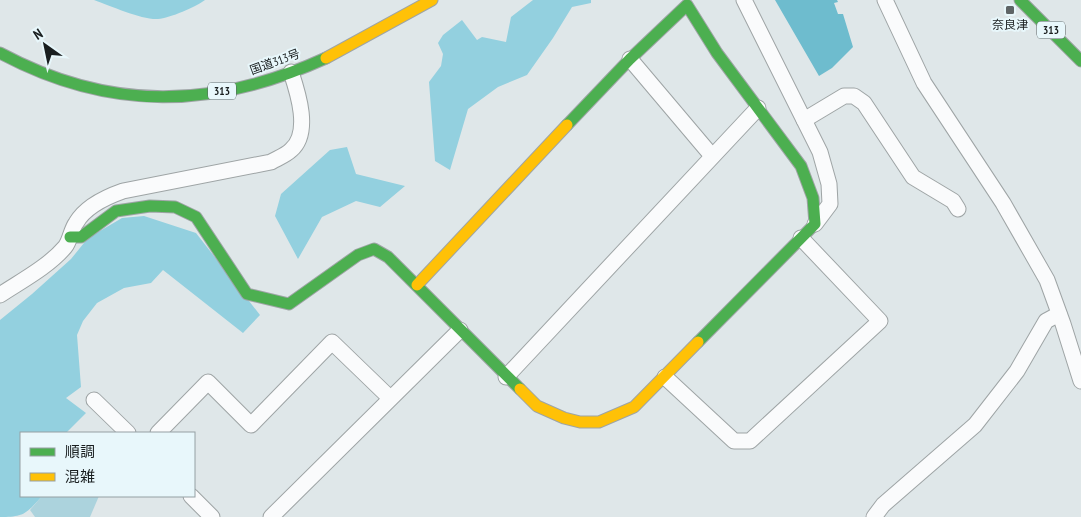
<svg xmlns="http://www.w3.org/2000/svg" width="1081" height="517" font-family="'PT Sans Narrow','Noto Sans JP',sans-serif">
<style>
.green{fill:#acd3dd}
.forest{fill:#93d0df}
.water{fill:#6ebcce}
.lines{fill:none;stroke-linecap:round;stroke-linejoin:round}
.street-casing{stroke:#9ea4a5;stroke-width:17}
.fast-casing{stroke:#9ea4a5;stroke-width:13}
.slow-casing{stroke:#9ea4a5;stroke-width:13}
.street{stroke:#fafbfc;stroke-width:15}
.fast{stroke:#4caf50;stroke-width:11}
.slow{stroke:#ffc107;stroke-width:11}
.poi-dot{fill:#5e6466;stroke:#e8f7fb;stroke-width:2}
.labels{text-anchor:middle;stroke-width:4;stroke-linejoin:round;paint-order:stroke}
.shield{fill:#e8f7fb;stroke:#575f61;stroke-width:1}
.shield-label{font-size:11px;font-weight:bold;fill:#191e1f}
.poi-label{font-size:12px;fill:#191e1f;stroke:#e8f7fb}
.street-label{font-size:12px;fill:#191e1f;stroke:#e8f7fb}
</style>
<rect width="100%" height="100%" fill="#dfe7e9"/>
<path class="green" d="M 42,496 L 99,496 L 90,517 L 35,517 L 30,510 Z"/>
<g class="forest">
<path d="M 94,0 L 205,0 C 196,7 170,18 158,19 C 142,20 111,6 94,0 Z"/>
<path d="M 533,0 L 591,0 L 591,3 L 572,7 L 553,38 L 527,75 L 498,87 L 468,109 L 450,170 L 435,161 L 429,82 L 441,66 L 443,54 L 438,43 L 443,35 L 462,20 L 477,40 L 482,37 L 506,42 L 511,17 Z"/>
<path d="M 347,147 L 356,174 L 405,186 L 380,207 L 356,201 L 322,217 L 298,259 L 275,216 L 281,194 L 330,150 Z"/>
<path d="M 144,216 L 196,233 L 260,315 L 243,333 L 163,270 L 151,283 L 124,288 L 97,303 L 83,321 L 77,335 L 81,387 L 66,398 L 86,413 L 66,433 L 21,433 L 21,496 L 42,496 C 26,514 24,517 0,517 L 0,320 L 32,294 L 71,259 L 88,238 L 122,218 Z"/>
</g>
<path class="water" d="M 775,0 L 837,0 L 838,2 L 834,3 L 838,14 L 843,14 L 853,47 L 832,68 L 819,76 Z"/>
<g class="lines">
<defs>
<g id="street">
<path d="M 744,0 L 820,152 L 829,184 L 830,204 L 815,224"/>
<path d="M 885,0 L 924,83 L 1003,203 L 1047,280 L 1063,324 L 1081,381"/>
<path d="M 630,59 L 712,156"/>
<path d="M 804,120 L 844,96 L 854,96 L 864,103 L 913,177 L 953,201 L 958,209"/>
<path d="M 0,295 C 21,281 48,267 65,247 C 70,241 71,230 76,223 C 85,207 106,197 123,191 L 271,162 C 278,158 286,155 291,150 C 311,133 298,93 291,72"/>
<path d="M 506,377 L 758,108"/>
<path d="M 665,377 L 734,441 L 750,441 L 880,321 L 801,238"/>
<path d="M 94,400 L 128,433"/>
<path d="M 158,433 L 208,382 L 251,425 L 332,342 L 390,398"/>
<path d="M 191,496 L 212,517"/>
<path d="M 271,517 L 460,330"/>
<path d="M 874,517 L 883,505 L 975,425 L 1017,371 L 1046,321 L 1059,314"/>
</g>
<g id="fast">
<path d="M 1020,0 L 1081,61"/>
<path d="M 0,53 C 110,112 214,109 326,58"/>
<path d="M 567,125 L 630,59 L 687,5 L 717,53 L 801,166 L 813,198 L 815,224 L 698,342"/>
<path d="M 70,237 L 81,237 L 116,211 L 150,206 L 175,207 L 196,217 L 247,294 L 289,304 L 358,255 L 374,249 L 388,257 L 520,389"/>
</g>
<g id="slow">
<path d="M 326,58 L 432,0"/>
<path d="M 417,285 L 567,125"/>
<path d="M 520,389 L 537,406 L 564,418 L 580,422 L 599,422 L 634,407 L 698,342"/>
</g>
</defs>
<use href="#street" class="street-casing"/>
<use href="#fast" class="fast-casing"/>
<use href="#slow" class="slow-casing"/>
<use href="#street" class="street"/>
<use href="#fast" class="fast"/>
<use href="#slow" class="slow"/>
</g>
<rect class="poi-dot" x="1005" y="5" width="10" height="10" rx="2.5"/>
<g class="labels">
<g class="shield">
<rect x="1037" y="21.5" width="28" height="17" rx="4"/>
<rect x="208" y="82.5" width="28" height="17" rx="4"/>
</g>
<g class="shield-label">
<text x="1051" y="34">313</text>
<text x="222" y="95">313</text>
</g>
<g class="poi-label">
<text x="1010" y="29">奈良津</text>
</g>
<g class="street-label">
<text transform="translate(275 62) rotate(-20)" y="4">国道313号</text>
</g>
</g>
<rect x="20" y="432" width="175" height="65" fill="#e8f7fb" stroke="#95a0a3"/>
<rect x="30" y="448" width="25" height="8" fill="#4caf50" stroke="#95a0a3"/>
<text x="65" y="457" font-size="15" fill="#191e1f">順調</text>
<rect x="30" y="473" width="25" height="8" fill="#ffc107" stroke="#95a0a3"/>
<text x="65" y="482" font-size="15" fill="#191e1f">混雑</text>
<g transform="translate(45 45) rotate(327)" stroke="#e8f7fb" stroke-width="4" paint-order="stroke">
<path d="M0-4L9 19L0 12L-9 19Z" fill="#191e1f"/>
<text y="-8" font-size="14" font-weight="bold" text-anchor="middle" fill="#191e1f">N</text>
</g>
</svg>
